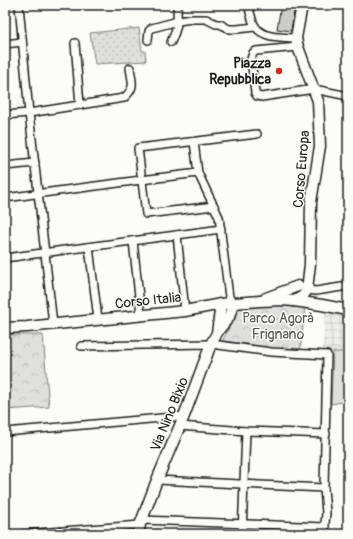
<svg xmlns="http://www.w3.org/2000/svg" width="353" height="539" font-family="Pangolin,sans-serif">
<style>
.industrial{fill:url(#industrial-grid)}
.grass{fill:url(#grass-dots);stroke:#7e7e7c}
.park{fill:url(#park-crowns);stroke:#7e7e7c}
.garden{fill:#e0dfdb;stroke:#7e7e7c}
.building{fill:#cccbc8;stroke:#1c1c1c}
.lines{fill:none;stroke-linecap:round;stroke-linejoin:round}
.street-casing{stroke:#1c1c1c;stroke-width:10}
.secondary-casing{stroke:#1c1c1c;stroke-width:13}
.street{stroke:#fdfcf7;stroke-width:7}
.secondary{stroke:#fdfcf7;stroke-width:10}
.poi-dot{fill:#c8321e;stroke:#fdfcf7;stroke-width:1.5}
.labels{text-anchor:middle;stroke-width:3;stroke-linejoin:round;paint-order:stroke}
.poi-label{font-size:14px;font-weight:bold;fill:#1c1c1c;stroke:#fdfcf7;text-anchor:end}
.street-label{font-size:14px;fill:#1c1c1c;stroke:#fdfcf7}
.park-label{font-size:14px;fill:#575655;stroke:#fdfcf7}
</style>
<defs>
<pattern id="industrial-grid" width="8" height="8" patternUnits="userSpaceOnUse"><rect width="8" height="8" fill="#eeede9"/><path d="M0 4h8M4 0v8" fill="none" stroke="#cccbc7"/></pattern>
<pattern id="grass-dots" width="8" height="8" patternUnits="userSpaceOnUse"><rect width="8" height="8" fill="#e0dfdb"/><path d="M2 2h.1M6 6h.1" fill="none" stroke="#c0bfbb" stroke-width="1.8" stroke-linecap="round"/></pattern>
<pattern id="park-crowns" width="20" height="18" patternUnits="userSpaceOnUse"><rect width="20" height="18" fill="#e0dfdb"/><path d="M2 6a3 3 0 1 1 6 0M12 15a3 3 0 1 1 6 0" fill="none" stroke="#c0bfbb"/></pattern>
</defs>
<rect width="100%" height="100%" fill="#fdfcf7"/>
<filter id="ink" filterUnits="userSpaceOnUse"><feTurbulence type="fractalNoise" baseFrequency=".025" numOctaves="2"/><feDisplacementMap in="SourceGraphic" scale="8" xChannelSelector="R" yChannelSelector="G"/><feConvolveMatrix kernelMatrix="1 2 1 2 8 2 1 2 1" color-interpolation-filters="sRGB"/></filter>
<g filter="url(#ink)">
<path class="industrial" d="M 325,312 L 348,316 L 348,352 L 323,352 Z"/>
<path class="grass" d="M 139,28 L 142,51 L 145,51 L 146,61 L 95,64 L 90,33 Z"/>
<g class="park">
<path d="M 259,303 L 305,307 L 300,353 L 231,344 L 222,342 L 240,305 Z"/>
<path d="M 5,334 L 14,335 L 43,335 L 49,407 L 5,410 Z"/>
</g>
<path class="garden" d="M 333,352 L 348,352 L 348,401 L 331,404 Z"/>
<path class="building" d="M 281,5 L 295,5 L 291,31 L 277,29 Z"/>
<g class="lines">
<defs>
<g id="street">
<path d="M 19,5 L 29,113 L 53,324"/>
<path d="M 248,5 C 250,11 252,22 255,26 C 263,39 283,37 296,38"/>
<path d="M 148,40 L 149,31 L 152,28 L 178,21 L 192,19 L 206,19 L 216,24 L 220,24 L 229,29 L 237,29 L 255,27"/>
<path d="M 171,42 C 174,35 177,29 177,22 C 178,16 176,10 178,5"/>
<path d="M 75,43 L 80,105"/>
<path d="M 5,44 L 22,42"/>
<path d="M 298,47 L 256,51 L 253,53 L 251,59 L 255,93 L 257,96 L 262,97 L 314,89 L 348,96"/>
<path d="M 5,115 L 29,113 L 124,98 C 136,87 132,83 130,68"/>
<path d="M 194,142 L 198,173 L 219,217 L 229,297 L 233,304"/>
<path d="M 5,166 L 35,163"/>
<path d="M 5,198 L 141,180 L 198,173"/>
<path d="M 214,206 L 146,214 L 138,148 L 257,134"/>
<path d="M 177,235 L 185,311"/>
<path d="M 133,241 L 141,315"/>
<path d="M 89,247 L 98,319"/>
<path d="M 5,258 L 221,229"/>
<path d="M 307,290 L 316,291 L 348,286"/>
<path d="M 81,346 L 211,344 L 271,352 L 327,355 L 324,488 L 326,513 L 324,534"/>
<path d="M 179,426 L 246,431 L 326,434"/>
<path d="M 5,432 L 184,416"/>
<path d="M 157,480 L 324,488"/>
<path d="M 142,520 L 325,527"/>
<path d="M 24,534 L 140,525"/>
<path d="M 242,534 L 246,431"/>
</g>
<g id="secondary">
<path d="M 266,298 L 298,286"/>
<path d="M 294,301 L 303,296 L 307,290 L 310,264 L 311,202 L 320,146 L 318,101 L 298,47 L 296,38 L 302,5"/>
<path d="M 5,328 L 27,327 L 185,311 L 221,304 L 260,301 L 282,300 L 294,301 L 322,305 L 348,310"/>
<path d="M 218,331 L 229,317 L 233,304"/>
<path d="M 138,534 L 140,525 L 157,480 L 184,416 L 211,344 L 217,333 L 221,304"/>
</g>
</defs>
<use href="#street" class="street-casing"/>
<use href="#secondary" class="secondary-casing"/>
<use href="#street" class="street"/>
<use href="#secondary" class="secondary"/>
</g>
</g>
<circle class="poi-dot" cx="279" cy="71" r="4"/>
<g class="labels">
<g class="poi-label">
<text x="271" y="68">Piazza<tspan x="271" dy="16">Repubblica</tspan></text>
</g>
<g class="street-label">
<text transform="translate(301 169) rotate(-85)" y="5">Corso Europa</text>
<text transform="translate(148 300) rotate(-6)" y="5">Corso Italia</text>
<text transform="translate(169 414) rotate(-68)" y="5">Via Nino Bixio</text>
</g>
<g class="park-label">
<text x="278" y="323">Parco Agorà<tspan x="278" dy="16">Frignano</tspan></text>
</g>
</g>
<rect width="353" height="539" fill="none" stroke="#fdfcf7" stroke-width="20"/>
<rect x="10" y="10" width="333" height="519" fill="none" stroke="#1c1c1c" stroke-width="1.5" filter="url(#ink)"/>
</svg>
